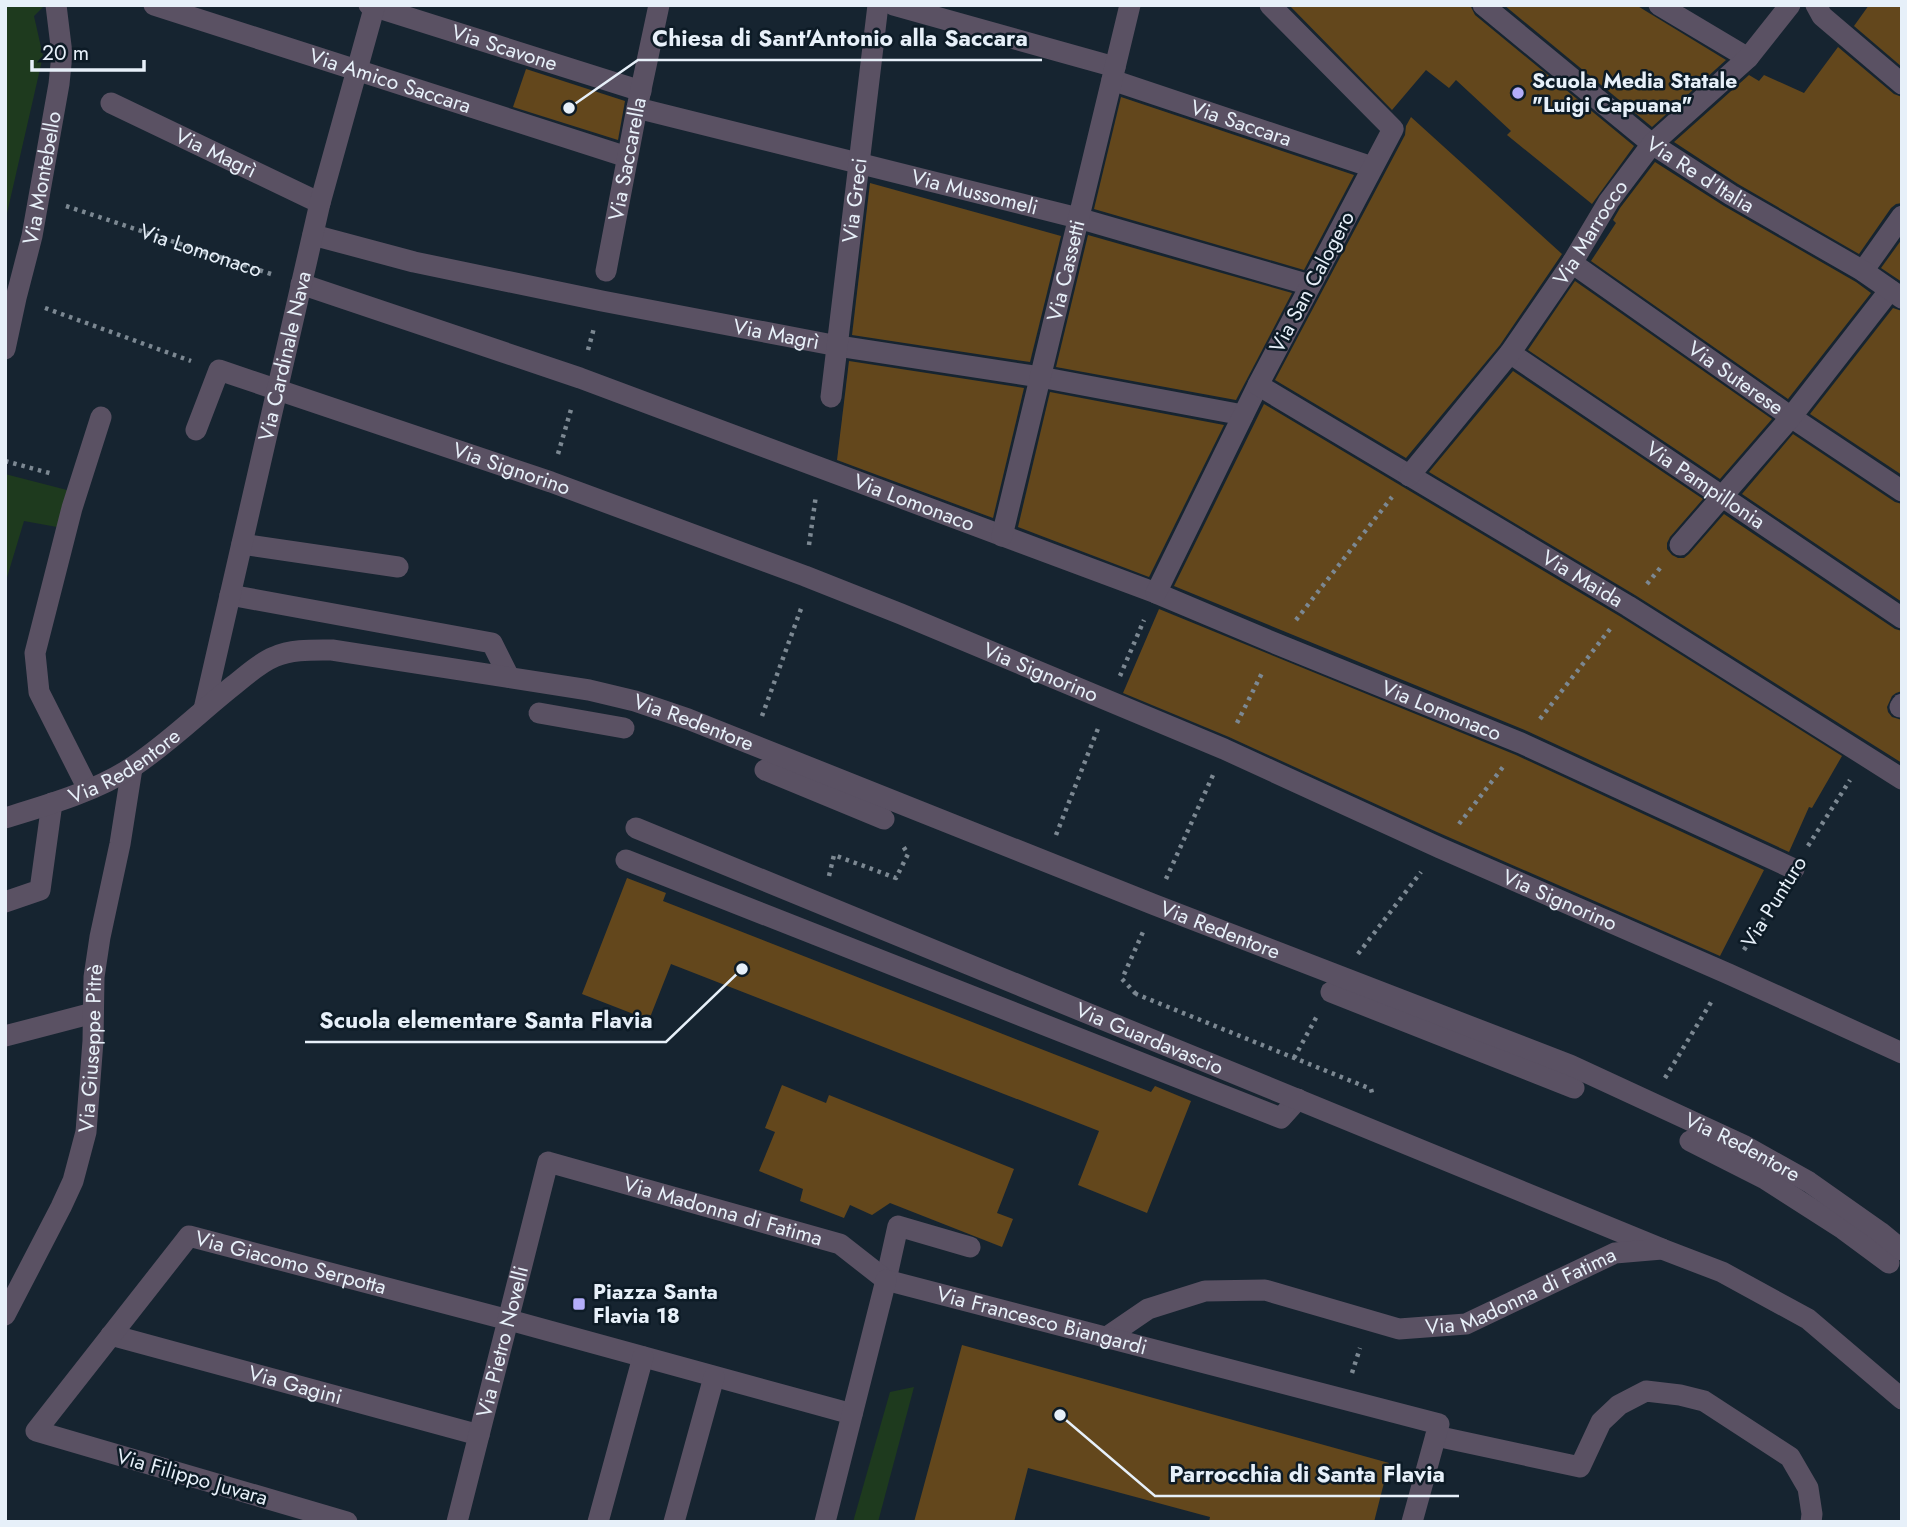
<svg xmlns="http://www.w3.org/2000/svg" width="1907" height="1527" font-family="Jost,sans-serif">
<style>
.grass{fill:#1e3a1e}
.building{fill:#63471c}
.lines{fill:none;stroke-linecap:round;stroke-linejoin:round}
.path{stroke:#7c8892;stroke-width:4.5;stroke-dasharray:3.5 5;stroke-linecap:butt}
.service{stroke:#5a5163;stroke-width:21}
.minor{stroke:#5a5163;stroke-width:21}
.tertiary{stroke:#5a5163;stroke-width:21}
.poi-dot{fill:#b3adf9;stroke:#0d1b26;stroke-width:2.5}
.labels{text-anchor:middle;stroke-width:5;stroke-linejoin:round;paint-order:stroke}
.street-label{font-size:21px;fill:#e7f0f9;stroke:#0d1b26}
.poi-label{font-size:21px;font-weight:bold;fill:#e7f0f9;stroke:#0d1b26;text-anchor:start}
.leader{fill:none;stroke:#e7f0f9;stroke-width:2.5}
.callout-dot{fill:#e7f0f9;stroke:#0d1b26;stroke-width:2.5}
.callout-label{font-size:23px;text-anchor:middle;font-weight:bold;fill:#e7f0f9;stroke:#0d1b26;stroke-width:5;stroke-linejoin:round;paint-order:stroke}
</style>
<rect width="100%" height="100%" fill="#162430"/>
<g class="grass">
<path d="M 5,5 L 37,5 L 43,7 L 34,16 L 43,56 L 5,222 Z"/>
<path d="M 5,474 L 67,490 L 57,527 L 24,521 L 5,584 Z"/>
<path d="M 914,1387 L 878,1522 L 853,1522 L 890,1392 Z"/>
</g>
<g class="building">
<path d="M 1289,5 L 1470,5 L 1475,15 L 1634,146 L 1592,204 L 1507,135 L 1511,131 L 1456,80 L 1449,88 L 1426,70 L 1392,110 Z"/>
<path d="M 1504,5 L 1636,5 L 1726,60 L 1652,127 Z"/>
<path d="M 1869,5 L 1902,5 L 1902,67 L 1854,26 Z"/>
<path d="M 1838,47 L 1894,94 L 1902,97 L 1902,203 L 1896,204 L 1891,208 L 1859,254 L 1738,184 L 1674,142 L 1749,75 L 1759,81 L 1764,75 L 1804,93 Z"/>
<path d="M 526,69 L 625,101 L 618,140 L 513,107 Z"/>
<path d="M 1121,97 L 1354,175 L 1304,270 L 1094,209 Z"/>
<path d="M 1411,117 L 1562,254 L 1500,345 L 1406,458 L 1275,380 L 1405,135 L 1406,126 Z"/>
<path d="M 1655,162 L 1724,206 L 1856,282 L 1871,293 L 1788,399 L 1591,261 L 1616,223 L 1613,220 L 1620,208 Z"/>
<path d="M 870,183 L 1061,236 L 1030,362 L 852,335 Z"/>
<path d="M 1088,235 L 1292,293 L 1236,400 L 1056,367 Z"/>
<path d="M 1902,239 L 1902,282 L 1881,268 Z"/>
<path d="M 1575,281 L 1772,419 L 1720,479 L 1528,350 Z"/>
<path d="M 1893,308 L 1902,311 L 1902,475 L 1810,414 Z"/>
<path d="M 849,361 L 1024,388 L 993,518 L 837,460 Z"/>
<path d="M 1513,371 L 1703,499 L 1670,537 L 1667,543 L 1667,549 L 1672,555 L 1678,558 L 1684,558 L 1689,554 L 1724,514 L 1895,629 L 1902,631 L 1902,691 L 1896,693 L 1892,696 L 1887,707 L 1888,712 L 1892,717 L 1902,720 L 1902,763 L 1635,595 L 1429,472 Z"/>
<path d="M 1050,392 L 1224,425 L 1149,577 L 1018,527 Z"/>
<path d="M 1264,404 L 1621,617 L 1842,756 L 1812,808 L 1809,807 L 1789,852 L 1527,731 L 1174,586 Z"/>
<path d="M 1793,434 L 1895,502 L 1902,504 L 1902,602 L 1742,494 Z"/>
<path d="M 1159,609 L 1516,755 L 1764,870 L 1720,956 L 1437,832 L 1229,737 L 1123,693 Z"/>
<path d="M 627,878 L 666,893 L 663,901 L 1151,1092 L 1155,1086 L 1191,1101 L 1147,1213 L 1078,1185 L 1099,1131 L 671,964 L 649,1020 L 582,994 Z"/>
<path d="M 782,1085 L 826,1103 L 829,1095 L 1014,1169 L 997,1213 L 1013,1219 L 1002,1247 L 890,1203 L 872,1215 L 850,1205 L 844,1218 L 800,1201 L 803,1189 L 759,1171 L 775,1132 L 765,1128 Z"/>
<path d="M 962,1345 L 1389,1463 L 1374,1522 L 1209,1522 L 1210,1517 L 1028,1468 L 1014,1522 L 914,1522 Z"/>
</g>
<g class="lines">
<g class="path">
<path id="s1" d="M 66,206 L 274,275"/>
<path d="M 45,308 L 191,361"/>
<path d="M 588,350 L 594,328"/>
<path d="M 558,454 L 572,406"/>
<path d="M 5,461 L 53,474"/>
<path d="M 809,545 L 816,495"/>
<path d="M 1647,584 L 1661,567"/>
<path d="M 1296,620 L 1392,497"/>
<path d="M 1120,676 L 1144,620"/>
<path d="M 762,716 L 802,606"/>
<path d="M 1540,719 L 1610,629"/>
<path d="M 1237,723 L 1263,671"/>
<path d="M 1459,824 L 1503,767"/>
<path d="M 1056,835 L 1099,726"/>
<path d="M 1808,846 L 1850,780"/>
<path d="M 829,876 L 834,855 L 896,878 L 908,854 L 901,843"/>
<path d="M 1166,879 L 1213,775"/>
<path d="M 1744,950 L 1780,892"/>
<path d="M 1358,954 L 1421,872"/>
<path d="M 1136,994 L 1122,979 L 1143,932"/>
<path d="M 1135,995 L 1136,994 L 1371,1089 L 1373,1097"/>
<path d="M 1294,1058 L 1317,1016"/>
<path d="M 1665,1078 L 1713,999"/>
<path d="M 1352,1373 L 1360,1348"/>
</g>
<g class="service">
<path id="s2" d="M 154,5 L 627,157"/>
<path id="s3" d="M 369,5 L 641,91"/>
<path d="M 893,5 L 1115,67"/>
<path d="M 1659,5 L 1748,58"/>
<path d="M 1816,5 L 1822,16 L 1902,84"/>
<path id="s4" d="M 1112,80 L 1372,167"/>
<path id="s5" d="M 111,103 L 320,203"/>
<path id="s6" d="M 637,108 L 1078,218 L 1310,285"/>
<path id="s7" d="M 313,235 L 414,262 L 602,301 L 838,346 L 1040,377 L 1243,415"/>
<path id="s8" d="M 1572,263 L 1791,417 L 1902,491"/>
<path id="s9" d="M 606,271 L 637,108 L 659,5"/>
<path d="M 1863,271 L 1902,216"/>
<path id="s10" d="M 301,284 L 580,378 L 1156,593 L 1277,644 L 1521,743 L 1794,869"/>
<path id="s11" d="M 1510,353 L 1902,618"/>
<path id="s12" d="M 831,397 L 878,5"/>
<path id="s13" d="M 196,430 L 219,370 L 551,482 L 805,576 L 901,614 L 1224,749 L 1440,848 L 1729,974 L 1902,1053"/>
<path id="s14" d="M 1002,536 L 1130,5"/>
<path d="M 242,544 L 398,567"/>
<path d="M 1680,545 L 1791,417 L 1890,290"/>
<path d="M 1156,593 L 1258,385"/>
<path d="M 230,595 L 492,643 L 509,677"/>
<path d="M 1900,707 L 1902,704"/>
<path d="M 539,713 L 624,728"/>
<path d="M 765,770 L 884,819"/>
<path d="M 626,860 L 1281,1118 L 1298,1099"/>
<path d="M 5,902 L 40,890 L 52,803"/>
<path d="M 1331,992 L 1574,1088"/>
<path d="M 5,1036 L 93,1013"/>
<path d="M 1690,1141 L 1765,1179 L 1843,1229 L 1889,1263"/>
<path d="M 886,1280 L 898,1226 L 970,1247"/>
</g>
<g class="minor">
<path id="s15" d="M 1270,5 L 1393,129 L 1258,385 L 1628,606 L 1902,779"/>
<path id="s16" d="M 1483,5 L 1652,144 L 1731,195 L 1863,271 L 1902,298"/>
<path id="s17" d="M 5,349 L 16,298 L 32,236 L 59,84 L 62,54 L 56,5"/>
<path id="s18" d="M 1409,476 L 1510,353 L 1572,263 L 1609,201 L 1652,144 L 1748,58 L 1790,5"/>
<path id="s19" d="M 204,709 L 320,203 L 375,5"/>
<path d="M 88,789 L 39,692 L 35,653 L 72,508 L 101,417"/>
<path id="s20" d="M 636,828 L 1662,1249"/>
<path id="s21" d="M 5,1315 L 61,1207 L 73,1181 L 86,1132 L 93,1041 L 94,977 L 100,937 L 120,844 L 132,768"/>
<path id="s22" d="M 111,1335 L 479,1435"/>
<path id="s23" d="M 1107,1337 L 1148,1309 L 1205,1291 L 1265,1290 L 1399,1329 L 1466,1324 L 1615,1253 L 1662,1249 L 1722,1272 L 1808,1319 L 1902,1399"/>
<path d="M 1436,1436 L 1580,1467 L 1601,1422 L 1619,1405 L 1646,1391 L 1680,1395 L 1704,1401 L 1790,1457 L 1808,1488 L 1812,1514 L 1811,1522"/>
<path id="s24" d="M 347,1522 L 36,1431 L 189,1236 L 509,1320 L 852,1414"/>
<path id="s25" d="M 457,1522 L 548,1162 L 840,1244 L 886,1280 L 1439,1424 L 1412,1522"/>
<path d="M 598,1522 L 643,1357"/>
<path d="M 674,1522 L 714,1377"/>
<path d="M 825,1522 L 886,1280"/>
</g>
<path class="tertiary" id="s26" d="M 5,818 C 48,805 97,791 134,766 C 170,742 201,711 234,685 C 247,675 259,663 274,657 C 292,649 313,650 332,650 L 589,690 L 635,701 L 688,719 L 1155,905 L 1570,1065 L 1743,1145 L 1809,1182 L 1880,1232 L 1902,1250"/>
</g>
<g class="poi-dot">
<circle cx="1518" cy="93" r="7"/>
<rect x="572" y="1297" width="14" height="14" rx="3.5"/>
</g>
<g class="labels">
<g class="street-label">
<text dy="7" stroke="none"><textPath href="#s3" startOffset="142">Via Scavone</textPath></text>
<text dy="7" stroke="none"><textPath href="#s2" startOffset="248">Via Amico Saccara</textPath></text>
<text dy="7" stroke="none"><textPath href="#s4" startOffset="136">Via Saccara</textPath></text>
<text dy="7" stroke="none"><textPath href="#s5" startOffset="116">Via Magrì</textPath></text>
<text dy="7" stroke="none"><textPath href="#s9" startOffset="114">Via Saccarella</textPath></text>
<text dy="7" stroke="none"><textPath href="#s16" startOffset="276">Via Re d'Italia</textPath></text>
<text dy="7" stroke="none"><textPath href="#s17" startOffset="175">Via Montebello</textPath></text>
<text dy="7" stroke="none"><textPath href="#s6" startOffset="348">Via Mussomeli</textPath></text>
<text dy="7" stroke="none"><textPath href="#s12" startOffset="198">Via Greci</textPath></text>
<text dy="7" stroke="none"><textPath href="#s18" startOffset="304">Via Marrocco</textPath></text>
<text dy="7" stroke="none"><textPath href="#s1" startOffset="142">Via Lomonaco</textPath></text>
<text dy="7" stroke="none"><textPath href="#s14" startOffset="273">Via Cassetti</textPath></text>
<text transform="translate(1312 282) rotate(-62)" y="7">Via San Calogero</text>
<text dy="7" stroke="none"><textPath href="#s7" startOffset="474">Via Magrì</textPath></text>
<text dy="7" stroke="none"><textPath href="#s19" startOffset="362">Via Cardinale Nava</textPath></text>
<text dy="7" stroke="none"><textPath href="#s8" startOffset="200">Via Suterese</textPath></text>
<text dy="7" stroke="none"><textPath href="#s13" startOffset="373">Via Signorino</textPath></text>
<text dy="7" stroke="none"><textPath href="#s11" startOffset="236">Via Pampillonia</textPath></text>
<text dy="7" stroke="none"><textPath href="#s10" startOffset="651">Via Lomonaco</textPath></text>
<text dy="7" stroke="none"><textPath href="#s15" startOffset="842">Via Maida</textPath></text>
<text dy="7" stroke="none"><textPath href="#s13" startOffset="940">Via Signorino</textPath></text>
<text dy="7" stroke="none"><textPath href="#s10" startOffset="1218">Via Lomonaco</textPath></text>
<text dy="7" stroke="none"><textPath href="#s26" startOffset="746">Via Redentore</textPath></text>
<text dy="7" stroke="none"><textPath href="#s26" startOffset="131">Via Redentore</textPath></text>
<text dy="7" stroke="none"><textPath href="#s13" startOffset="1507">Via Signorino</textPath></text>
<text transform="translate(1774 902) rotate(-58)" y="7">Via Punturo</text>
<text dy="7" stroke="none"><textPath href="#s26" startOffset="1312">Via Redentore</textPath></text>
<text dy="7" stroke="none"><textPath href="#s20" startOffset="555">Via Guardavascio</textPath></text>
<text dy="7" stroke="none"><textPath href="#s21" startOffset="285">Via Giuseppe Pitrè</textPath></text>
<text dy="7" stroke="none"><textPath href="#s26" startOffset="1878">Via Redentore</textPath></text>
<text dy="7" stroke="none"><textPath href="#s25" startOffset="553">Via Madonna di Fatima</textPath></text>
<text dy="7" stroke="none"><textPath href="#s24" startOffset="677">Via Giacomo Serpotta</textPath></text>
<text dy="7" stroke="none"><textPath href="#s23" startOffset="438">Via Madonna di Fatima</textPath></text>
<text dy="7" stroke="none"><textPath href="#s25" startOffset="894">Via Francesco Biangardi</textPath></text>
<text dy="7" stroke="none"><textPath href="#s25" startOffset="186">Via Pietro Novelli</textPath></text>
<text dy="7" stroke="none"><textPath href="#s22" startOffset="191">Via Gagini</textPath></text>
<text transform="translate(192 1477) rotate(16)" y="7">Via Filippo Juvara</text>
</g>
<g class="poi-label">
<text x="1532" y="88">Scuola Media Statale<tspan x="1532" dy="24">"Luigi Capuana"</tspan></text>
<text x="593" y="1299">Piazza Santa<tspan x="593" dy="24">Flavia 18</tspan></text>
</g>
</g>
<path class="leader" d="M569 108L638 60H1042M742 969L666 1042H305M1060 1415L1155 1496H1459"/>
<g class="callout-dot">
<circle cx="569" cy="108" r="7"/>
<circle cx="742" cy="969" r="7"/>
<circle cx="1060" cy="1415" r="7"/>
</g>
<g class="callout-label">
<text x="840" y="46">Chiesa di Sant'Antonio alla Saccara</text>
<text x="486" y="1028">Scuola elementare Santa Flavia</text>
<text x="1307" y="1482">Parrocchia di Santa Flavia</text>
</g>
<rect width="1907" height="1527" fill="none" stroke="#e7f0f9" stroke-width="14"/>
<path d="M32 60v10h112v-10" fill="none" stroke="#e7f0f9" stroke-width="3.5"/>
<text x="42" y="60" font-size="21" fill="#e7f0f9" stroke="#0d1b26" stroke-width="5" paint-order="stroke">20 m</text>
</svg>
